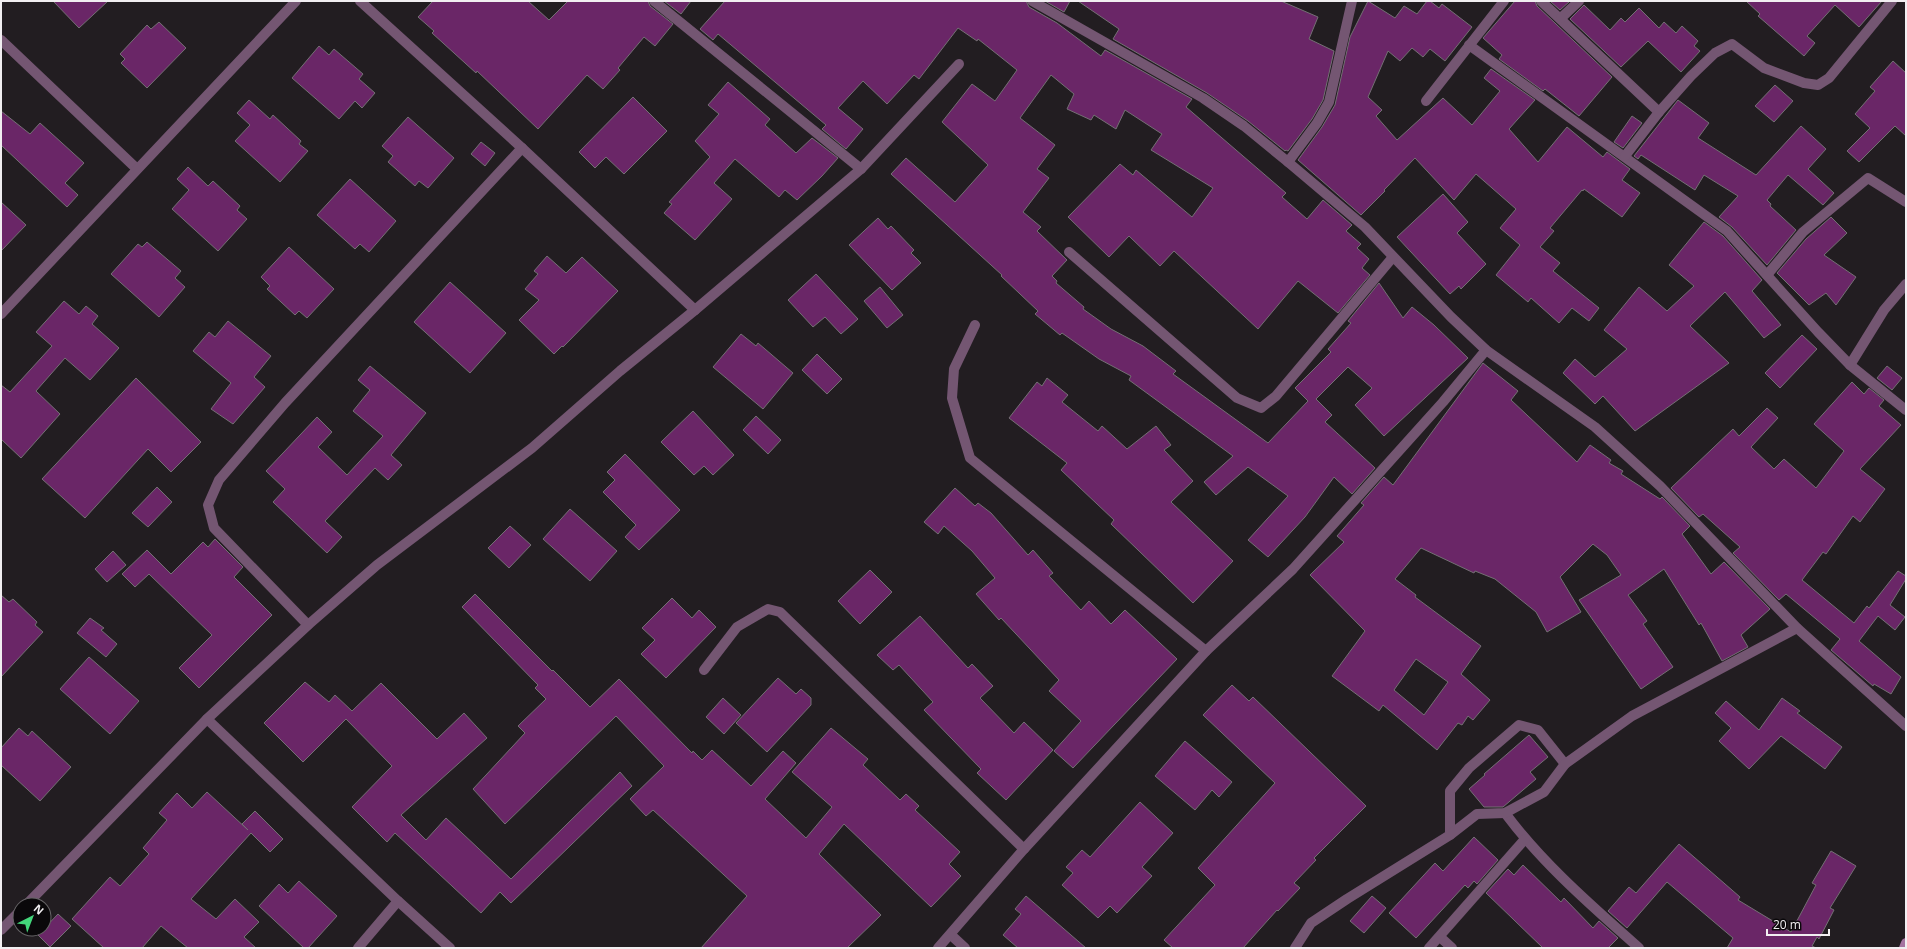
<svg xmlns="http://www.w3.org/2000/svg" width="1907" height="949" font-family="'Open Sans',sans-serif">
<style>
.building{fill:#6a2667;stroke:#746f74;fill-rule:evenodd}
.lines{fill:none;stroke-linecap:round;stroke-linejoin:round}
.street{stroke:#745672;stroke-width:10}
.secondary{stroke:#a574a1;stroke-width:10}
</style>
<rect width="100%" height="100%" fill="#221d21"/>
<g class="building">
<path d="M 53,1 L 108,1 L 79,28 Z"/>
<path d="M 433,1 L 528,1 L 549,20 L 568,1 L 648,1 L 650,6 L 673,24 L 655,46 L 644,37 L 618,68 L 620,70 L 603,89 L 587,75 L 538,129 L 477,71 L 476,73 L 432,33 L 434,31 L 418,17 Z"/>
<path d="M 664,1 L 691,1 L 681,14 Z"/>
<path d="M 725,1 L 1026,1 L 1029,7 L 1057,23 L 1101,56 L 1105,50 L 1192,99 L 1186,107 L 1286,193 L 1282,197 L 1307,219 L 1323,200 L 1352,225 L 1346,231 L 1361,244 L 1357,248 L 1369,259 L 1362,268 L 1370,275 L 1338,313 L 1298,281 L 1258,329 L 1174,251 L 1160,266 L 1129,236 L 1109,257 L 1068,217 L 1120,164 L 1133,175 L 1136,170 L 1192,217 L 1213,188 L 1151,150 L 1162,134 L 1125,110 L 1116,129 L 1094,115 L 1091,120 L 1067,109 L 1074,94 L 1051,75 L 1020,118 L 1055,145 L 1037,169 L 1049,178 L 1023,212 L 1041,227 L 1037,231 L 1067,260 L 1052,276 L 1057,281 L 1056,283 L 1084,307 L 1083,309 L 1111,329 L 1143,346 L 1176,371 L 1173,374 L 1268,443 L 1308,401 L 1295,388 L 1331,352 L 1328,349 L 1351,323 L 1348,321 L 1379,283 L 1403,318 L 1412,307 L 1434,325 L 1468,358 L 1384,436 L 1355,405 L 1372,388 L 1348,367 L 1316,399 L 1332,415 L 1325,422 L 1375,468 L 1352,494 L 1334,477 L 1305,517 L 1268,557 L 1248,540 L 1288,496 L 1248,467 L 1216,495 L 1204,482 L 1233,456 L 1129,380 L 1131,376 L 1099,359 L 1062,333 L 1060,335 L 1035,314 L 1038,311 L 1001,276 L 1002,275 L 891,174 L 906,158 L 955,202 L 988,165 L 942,122 L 972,84 L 995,101 L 1017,70 L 978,39 L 977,41 L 958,28 L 919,79 L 914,75 L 887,104 L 863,81 L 838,108 L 863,129 L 846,149 L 822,129 L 826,125 L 718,34 L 713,40 L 700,29 Z"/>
<path d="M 1045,1 L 1070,1 L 1064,12 Z"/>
<path d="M 1078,1 L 1281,1 L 1318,17 L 1309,39 L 1334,51 L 1323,100 L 1312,119 L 1288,151 L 1286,150 L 1285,151 L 1248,121 L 1207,93 L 1113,39 L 1119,29 Z"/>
<path d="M 1368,1 L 1395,18 L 1404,6 L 1417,14 L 1427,1 L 1430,1 L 1439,8 L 1442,4 L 1472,27 L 1445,61 L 1430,49 L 1423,57 L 1412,48 L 1400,61 L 1388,51 L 1368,97 L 1382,110 L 1376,116 L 1397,140 L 1443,98 L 1472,125 L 1500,91 L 1484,78 L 1491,69 L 1535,100 L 1509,129 L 1538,162 L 1567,127 L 1603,157 L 1607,152 L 1630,169 L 1622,180 L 1640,193 L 1622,217 L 1584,189 L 1583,191 L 1582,190 L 1550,228 L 1554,231 L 1540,247 L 1560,263 L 1553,271 L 1599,308 L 1589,321 L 1572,308 L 1559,323 L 1531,298 L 1528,302 L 1496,275 L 1520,245 L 1500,228 L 1516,209 L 1476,174 L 1454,200 L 1415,158 L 1384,190 L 1385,191 L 1361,215 L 1298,160 L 1322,127 L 1335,105 L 1350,37 Z"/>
<path d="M 1515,1 L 1535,1 L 1537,6 L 1612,77 L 1579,116 L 1545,89 L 1543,91 L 1499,59 L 1502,55 L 1483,38 Z"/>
<path d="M 1550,1 L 1570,1 L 1560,10 Z"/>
<path d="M 1746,1 L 1882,1 L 1859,27 L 1835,5 L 1807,36 L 1815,43 L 1804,56 L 1758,16 L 1760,14 Z"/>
<path d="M 1584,5 L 1610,30 L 1621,18 L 1625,22 L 1639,8 L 1659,28 L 1664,22 L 1676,33 L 1682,26 L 1698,41 L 1694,46 L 1700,51 L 1681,72 L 1648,41 L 1621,67 L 1570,19 Z"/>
<path d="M 159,22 L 186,48 L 147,88 L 121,63 L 125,59 L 120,54 L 147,25 L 151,29 Z"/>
<path d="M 319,46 L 329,55 L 334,49 L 363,74 L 359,79 L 375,93 L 362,108 L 355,101 L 339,119 L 292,78 Z"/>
<path d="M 1893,61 L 1906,73 L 1906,136 L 1895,126 L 1859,162 L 1847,151 L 1870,128 L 1855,114 L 1875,91 L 1870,87 Z"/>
<path d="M 728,82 L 770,119 L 765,125 L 796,153 L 812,138 L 838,158 L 822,176 L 797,200 L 785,190 L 779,197 L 735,159 L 714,183 L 732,199 L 695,240 L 664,213 L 672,204 L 669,202 L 710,157 L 695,141 L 719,114 L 708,105 Z"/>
<path d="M 1775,85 L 1793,101 L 1774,122 L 1755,106 Z"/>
<path d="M 633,97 L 667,131 L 624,174 L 606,157 L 595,168 L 579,152 Z"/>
<path d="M 249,100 L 270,119 L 273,115 L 301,141 L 299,144 L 308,151 L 280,182 L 235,141 L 250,125 L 237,113 Z"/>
<path d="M 1678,100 L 1709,123 L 1698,138 L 1756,175 L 1801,126 L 1826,149 L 1808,169 L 1834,193 L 1823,205 L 1788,175 L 1767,200 L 1771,204 L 1770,206 L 1796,230 L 1767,265 L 1732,227 L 1719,217 L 1738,196 L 1704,175 L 1695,190 L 1641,155 L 1638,159 L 1634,156 Z"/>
<path d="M 1,111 L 30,134 L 40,123 L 84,163 L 65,183 L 78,195 L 67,207 L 1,145 Z"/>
<path d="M 1632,116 L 1642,123 L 1623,148 L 1614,142 Z"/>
<path d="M 408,117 L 454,158 L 428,188 L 419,181 L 415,186 L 388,162 L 393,156 L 382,146 Z"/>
<path d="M 481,142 L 495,153 L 485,166 L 471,154 Z"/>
<path d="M 188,167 L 208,186 L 213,181 L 240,206 L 237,210 L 247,219 L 218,251 L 172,209 L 189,190 L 177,179 Z"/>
<path d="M 350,179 L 396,221 L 369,252 L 360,244 L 355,249 L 317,215 Z"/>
<path d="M 1443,194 L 1468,222 L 1457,233 L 1486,264 L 1461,289 L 1459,286 L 1450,294 L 1397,237 Z"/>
<path d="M 1,202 L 26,225 L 1,251 Z"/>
<path d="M 1831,217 L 1847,233 L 1824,255 L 1856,277 L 1836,305 L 1826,293 L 1809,305 L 1777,273 L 1806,239 Z"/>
<path d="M 878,218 L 888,229 L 891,226 L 914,250 L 911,253 L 921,263 L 892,290 L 849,245 Z"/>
<path d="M 1704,222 L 1723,236 L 1762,280 L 1752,291 L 1781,325 L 1764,338 L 1725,292 L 1690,326 L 1729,363 L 1635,431 L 1603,396 L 1595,404 L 1563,373 L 1575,359 L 1595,377 L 1627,349 L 1604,330 L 1639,287 L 1667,311 L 1694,286 L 1669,265 Z"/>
<path d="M 147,242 L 181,271 L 175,278 L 185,287 L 159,317 L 111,274 L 138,244 L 142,247 Z"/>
<path d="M 289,247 L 334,289 L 307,318 L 299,311 L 295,315 L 267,289 L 270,286 L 261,277 Z"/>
<path d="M 547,256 L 566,273 L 582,257 L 618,291 L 563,347 L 562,346 L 554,354 L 519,320 L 539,300 L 525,289 L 538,274 L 534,271 Z"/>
<path d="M 816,274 L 858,319 L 841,334 L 825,317 L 813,327 L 788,300 Z"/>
<path d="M 450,282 L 506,333 L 470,373 L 414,322 Z"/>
<path d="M 880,287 L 903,315 L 887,328 L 864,301 Z"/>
<path d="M 64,301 L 79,314 L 86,306 L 98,316 L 92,324 L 119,348 L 90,380 L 65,358 L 36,391 L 60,414 L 21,458 L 1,439 L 1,385 L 10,392 L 52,346 L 36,332 Z"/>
<path d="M 228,321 L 271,356 L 254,377 L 265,387 L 233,424 L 211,409 L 231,383 L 193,351 L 209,332 L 215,337 Z"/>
<path d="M 741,334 L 756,346 L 758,343 L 793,373 L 763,409 L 713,367 Z"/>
<path d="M 1802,335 L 1817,349 L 1780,388 L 1765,373 Z"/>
<path d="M 817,354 L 842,379 L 827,394 L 802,370 Z"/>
<path d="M 1483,363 L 1518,391 L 1511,400 L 1577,462 L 1590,445 L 1611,460 L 1609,463 L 1623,471 L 1621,474 L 1660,499 L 1662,497 L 1690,526 L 1682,534 L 1711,574 L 1724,562 L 1770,609 L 1741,635 L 1748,647 L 1722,661 L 1701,623 L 1699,625 L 1664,569 L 1628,595 L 1647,621 L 1643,624 L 1673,667 L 1641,689 L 1579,600 L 1621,575 L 1607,555 L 1593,544 L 1560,577 L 1581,612 L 1547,632 L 1536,612 L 1495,579 L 1475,571 L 1474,573 L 1421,548 L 1395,579 L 1416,595 L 1415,597 L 1481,646 L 1461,674 L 1490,700 L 1473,720 L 1468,716 L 1462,725 L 1458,723 L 1437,750 L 1383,705 L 1379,711 L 1332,676 L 1365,631 L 1310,575 L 1344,542 L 1337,536 L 1364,505 L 1361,503 L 1384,477 L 1393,485 ZM 1416,659 L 1448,682 L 1424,715 L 1394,690 Z"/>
<path d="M 370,366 L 426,413 L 391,455 L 402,465 L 388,480 L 375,468 L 325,521 L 342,537 L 327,553 L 273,502 L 285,489 L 266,471 L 317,417 L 332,432 L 318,447 L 347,475 L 383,436 L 353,411 L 370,390 L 358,380 Z"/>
<path d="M 1887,366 L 1902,378 L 1892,390 L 1877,378 Z"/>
<path d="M 136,378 L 201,442 L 171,472 L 148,449 L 85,518 L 42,479 Z"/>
<path d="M 1047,378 L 1068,395 L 1062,402 L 1098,431 L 1102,426 L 1127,449 L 1156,426 L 1171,445 L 1164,450 L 1193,481 L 1171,502 L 1233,561 L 1193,603 L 1111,524 L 1114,520 L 1061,470 L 1067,463 L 1009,418 L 1037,382 L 1042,386 Z"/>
<path d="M 1852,382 L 1864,394 L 1869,388 L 1884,400 L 1879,406 L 1901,425 L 1860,469 L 1885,489 L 1860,522 L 1853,516 L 1826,554 L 1823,552 L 1802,580 L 1854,623 L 1867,606 L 1869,608 L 1898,571 L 1906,576 L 1906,579 L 1890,605 L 1905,617 L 1895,630 L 1878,616 L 1859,641 L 1901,677 L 1891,694 L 1874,684 L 1873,686 L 1831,650 L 1840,639 L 1786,594 L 1779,600 L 1733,553 L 1740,547 L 1703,514 L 1699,517 L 1671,488 L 1733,429 L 1739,436 L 1767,408 L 1778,418 L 1751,447 L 1774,469 L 1784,459 L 1816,488 L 1844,451 L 1814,424 Z"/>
<path d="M 693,411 L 734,455 L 713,475 L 704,466 L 694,475 L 661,442 Z"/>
<path d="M 756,416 L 781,440 L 768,454 L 743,430 Z"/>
<path d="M 625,454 L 680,510 L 639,550 L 625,537 L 636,525 L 603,492 L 615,480 L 607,472 Z"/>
<path d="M 157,487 L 172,502 L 148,527 L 132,513 Z"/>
<path d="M 955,488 L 975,506 L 978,503 L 991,513 L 1028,555 L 1033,550 L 1053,573 L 1049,576 L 1081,610 L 1089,601 L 1111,624 L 1125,610 L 1177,659 L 1073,768 L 1054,751 L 1081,721 L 1049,691 L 1059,680 L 1001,618 L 999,620 L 976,594 L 995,578 L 972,551 L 944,526 L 938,534 L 924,522 Z"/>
<path d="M 570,509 L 617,551 L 590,581 L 543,539 Z"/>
<path d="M 510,526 L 531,545 L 509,568 L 488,548 Z"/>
<path d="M 215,539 L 243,567 L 234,577 L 272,615 L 199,688 L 179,668 L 212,635 L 149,574 L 135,587 L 122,574 L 147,550 L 171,574 L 203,542 L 208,547 Z"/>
<path d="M 113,551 L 126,565 L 107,582 L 95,569 Z"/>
<path d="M 870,570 L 892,592 L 860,624 L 838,601 Z"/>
<path d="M 475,594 L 552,671 L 553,670 L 590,707 L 619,679 L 692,753 L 693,751 L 702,760 L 712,750 L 751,786 L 783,751 L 796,763 L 765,799 L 806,838 L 832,807 L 792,772 L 831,728 L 868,759 L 863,765 L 900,800 L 906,794 L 919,806 L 915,810 L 960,852 L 949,864 L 961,876 L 931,907 L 844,824 L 819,854 L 881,915 L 847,948 L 701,948 L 747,896 L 653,810 L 646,816 L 630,799 L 664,766 L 616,716 L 505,824 L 473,789 L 525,733 L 518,726 L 546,699 L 535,688 L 538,685 L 462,607 Z"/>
<path d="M 1,595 L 9,602 L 13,599 L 37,622 L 35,625 L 43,632 L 1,677 Z"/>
<path d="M 672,598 L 692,618 L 699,610 L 716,627 L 666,678 L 641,654 L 655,640 L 642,628 Z"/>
<path d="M 920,616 L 968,668 L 972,664 L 993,686 L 980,698 L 1014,733 L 1024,722 L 1053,750 L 1006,800 L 977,773 L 981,769 L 924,710 L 933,702 L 899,665 L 893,670 L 877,655 Z"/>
<path d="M 90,618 L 104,628 L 101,630 L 117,644 L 106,657 L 77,633 Z"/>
<path d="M 89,657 L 139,701 L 110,734 L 60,689 Z"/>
<path d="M 778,678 L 796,694 L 801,689 L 811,698 L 811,705 L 767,752 L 736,723 Z"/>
<path d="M 305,682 L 329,702 L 335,695 L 352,711 L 381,683 L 437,739 L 464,713 L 487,738 L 401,815 L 426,840 L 446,818 L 511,879 L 620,772 L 632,786 L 511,903 L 500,892 L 481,913 L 395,833 L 387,842 L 352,807 L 392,766 L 346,719 L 303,762 L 264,723 Z"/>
<path d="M 1232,685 L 1249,701 L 1253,697 L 1366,806 L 1314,858 L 1316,860 L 1294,883 L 1300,888 L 1278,911 L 1277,910 L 1243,948 L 1173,948 L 1164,940 L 1215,885 L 1198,868 L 1275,783 L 1203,715 Z"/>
<path d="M 723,698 L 741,715 L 724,734 L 706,717 Z"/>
<path d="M 1782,698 L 1800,711 L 1797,713 L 1842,747 L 1825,769 L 1781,736 L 1749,769 L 1719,741 L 1731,728 L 1715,713 L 1726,701 L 1759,730 Z"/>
<path d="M 19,728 L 28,736 L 32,731 L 71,767 L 40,801 L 1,765 L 1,748 Z"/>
<path d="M 1529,735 L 1548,757 L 1530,772 L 1536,779 L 1503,807 L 1484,807 L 1469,789 L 1485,775 L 1484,774 Z"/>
<path d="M 1185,741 L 1232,782 L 1219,797 L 1212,790 L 1195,810 L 1155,776 Z"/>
<path d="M 207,792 L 248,830 L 242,824 L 255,811 L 283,839 L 270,852 L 251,833 L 191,899 L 216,919 L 235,899 L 259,922 L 244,937 L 256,948 L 188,948 L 161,926 L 142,948 L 104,948 L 72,919 L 110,877 L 120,886 L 149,854 L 143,848 L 167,820 L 159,813 L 177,793 L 192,808 Z"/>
<path d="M 1140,802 L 1173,833 L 1142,867 L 1152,876 L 1117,913 L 1110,906 L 1098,918 L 1062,885 L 1073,873 L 1066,867 L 1082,850 L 1090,857 Z"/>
<path d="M 1474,837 L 1498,860 L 1477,884 L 1474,881 L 1468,888 L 1465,885 L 1416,938 L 1389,913 L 1435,863 L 1443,871 Z"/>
<path d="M 1679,844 L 1740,897 L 1738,900 L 1791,932 L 1816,885 L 1812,883 L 1831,851 L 1856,866 L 1830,908 L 1834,910 L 1819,939 L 1817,937 L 1812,946 L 1816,948 L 1727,948 L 1733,938 L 1667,882 L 1627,928 L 1608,911 L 1629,887 L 1636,893 Z"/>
<path d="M 1523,865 L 1561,902 L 1564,898 L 1593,928 L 1599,921 L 1618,938 L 1608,948 L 1543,948 L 1486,893 L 1508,869 L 1514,875 Z"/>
<path d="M 299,881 L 337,916 L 308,948 L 304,948 L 259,906 L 279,884 L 288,893 Z"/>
<path d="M 1026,896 L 1086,948 L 1018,948 L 1003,935 L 1021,914 L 1015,909 Z"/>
<path d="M 1372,896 L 1386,908 L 1364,933 L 1350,921 Z"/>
<path d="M 58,914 L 71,926 L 50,947 L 38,935 Z"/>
</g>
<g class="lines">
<g class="street">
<path d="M 360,1 L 522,148 L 695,310"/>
<path d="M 654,1 L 861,169"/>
<path d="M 1032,1 L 1203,98 L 1244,126 L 1288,162 L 1365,227 L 1451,317 L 1486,350 L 1595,427 L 1660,486 L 1797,628 L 1906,726"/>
<path d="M 1541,1 L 1659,112"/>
<path d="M 1561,18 L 1579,1"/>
<path d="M 1,40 L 137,169"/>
<path d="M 1469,45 L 1727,231 L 1818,332 L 1850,365 L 1906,410"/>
<path d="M 1426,101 L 1504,1"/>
<path d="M 1625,156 L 1659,112 L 1691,76 L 1715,53 L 1732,44 L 1764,68 L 1804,83 L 1818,85 L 1829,78 L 1892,1"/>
<path d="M 1288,162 L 1317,123 L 1329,102 L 1352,1"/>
<path d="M 1069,252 L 1237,398 L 1261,408 L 1276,396 L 1393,257"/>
<path d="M 1767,275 L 1803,232 L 1868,178 L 1906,202"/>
<path d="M 1,314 L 296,1"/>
<path d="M 975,325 L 954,369 L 952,398 L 970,458 L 1206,651"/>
<path d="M 1850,365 L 1884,310 L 1906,284"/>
<path d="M 308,625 L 214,528 L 208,505 L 219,480 L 285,403 L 522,148"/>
<path d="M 704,670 L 737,627 L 768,609 L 780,612 L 1024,849"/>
<path d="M 207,719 L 398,901 L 450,948"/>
<path d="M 1505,813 C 1543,864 1592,906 1639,948"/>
<path d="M 1450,835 L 1450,791 L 1469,768 L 1519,725 L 1538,730 L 1565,764"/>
<path d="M 26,905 L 207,719 L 308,625 L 377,565 L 532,448 L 620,371 L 695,310 L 861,169 L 959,64"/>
<path d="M 1,930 L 20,911"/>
<path d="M 951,935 L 965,948"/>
<path d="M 1440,937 L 1452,948"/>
<path d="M 358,948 L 398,901"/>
<path d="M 938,948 L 1024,849 L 1206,651 L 1293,569 L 1443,402 L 1486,350"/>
<path d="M 1295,948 L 1311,923 L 1347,899 L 1450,835 L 1477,814 L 1505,813 L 1544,792 L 1565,764 L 1632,716 L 1797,628"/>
<path d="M 1429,948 L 1525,839"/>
</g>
<path class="secondary" d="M 1904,948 L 1906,943"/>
</g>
<rect width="1907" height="949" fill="none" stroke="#f1eef1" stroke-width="4"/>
<g transform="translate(32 917) rotate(42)"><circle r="19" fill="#0a080a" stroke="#666466"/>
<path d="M0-3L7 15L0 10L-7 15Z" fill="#43d77b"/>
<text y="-6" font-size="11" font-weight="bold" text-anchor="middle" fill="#f1eef1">N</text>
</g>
<path d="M1767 929v6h62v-6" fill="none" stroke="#f1eef1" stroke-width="2"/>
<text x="1773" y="929" font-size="12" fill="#f1eef1" stroke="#0a080a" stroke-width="3" paint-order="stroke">20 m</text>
</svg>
